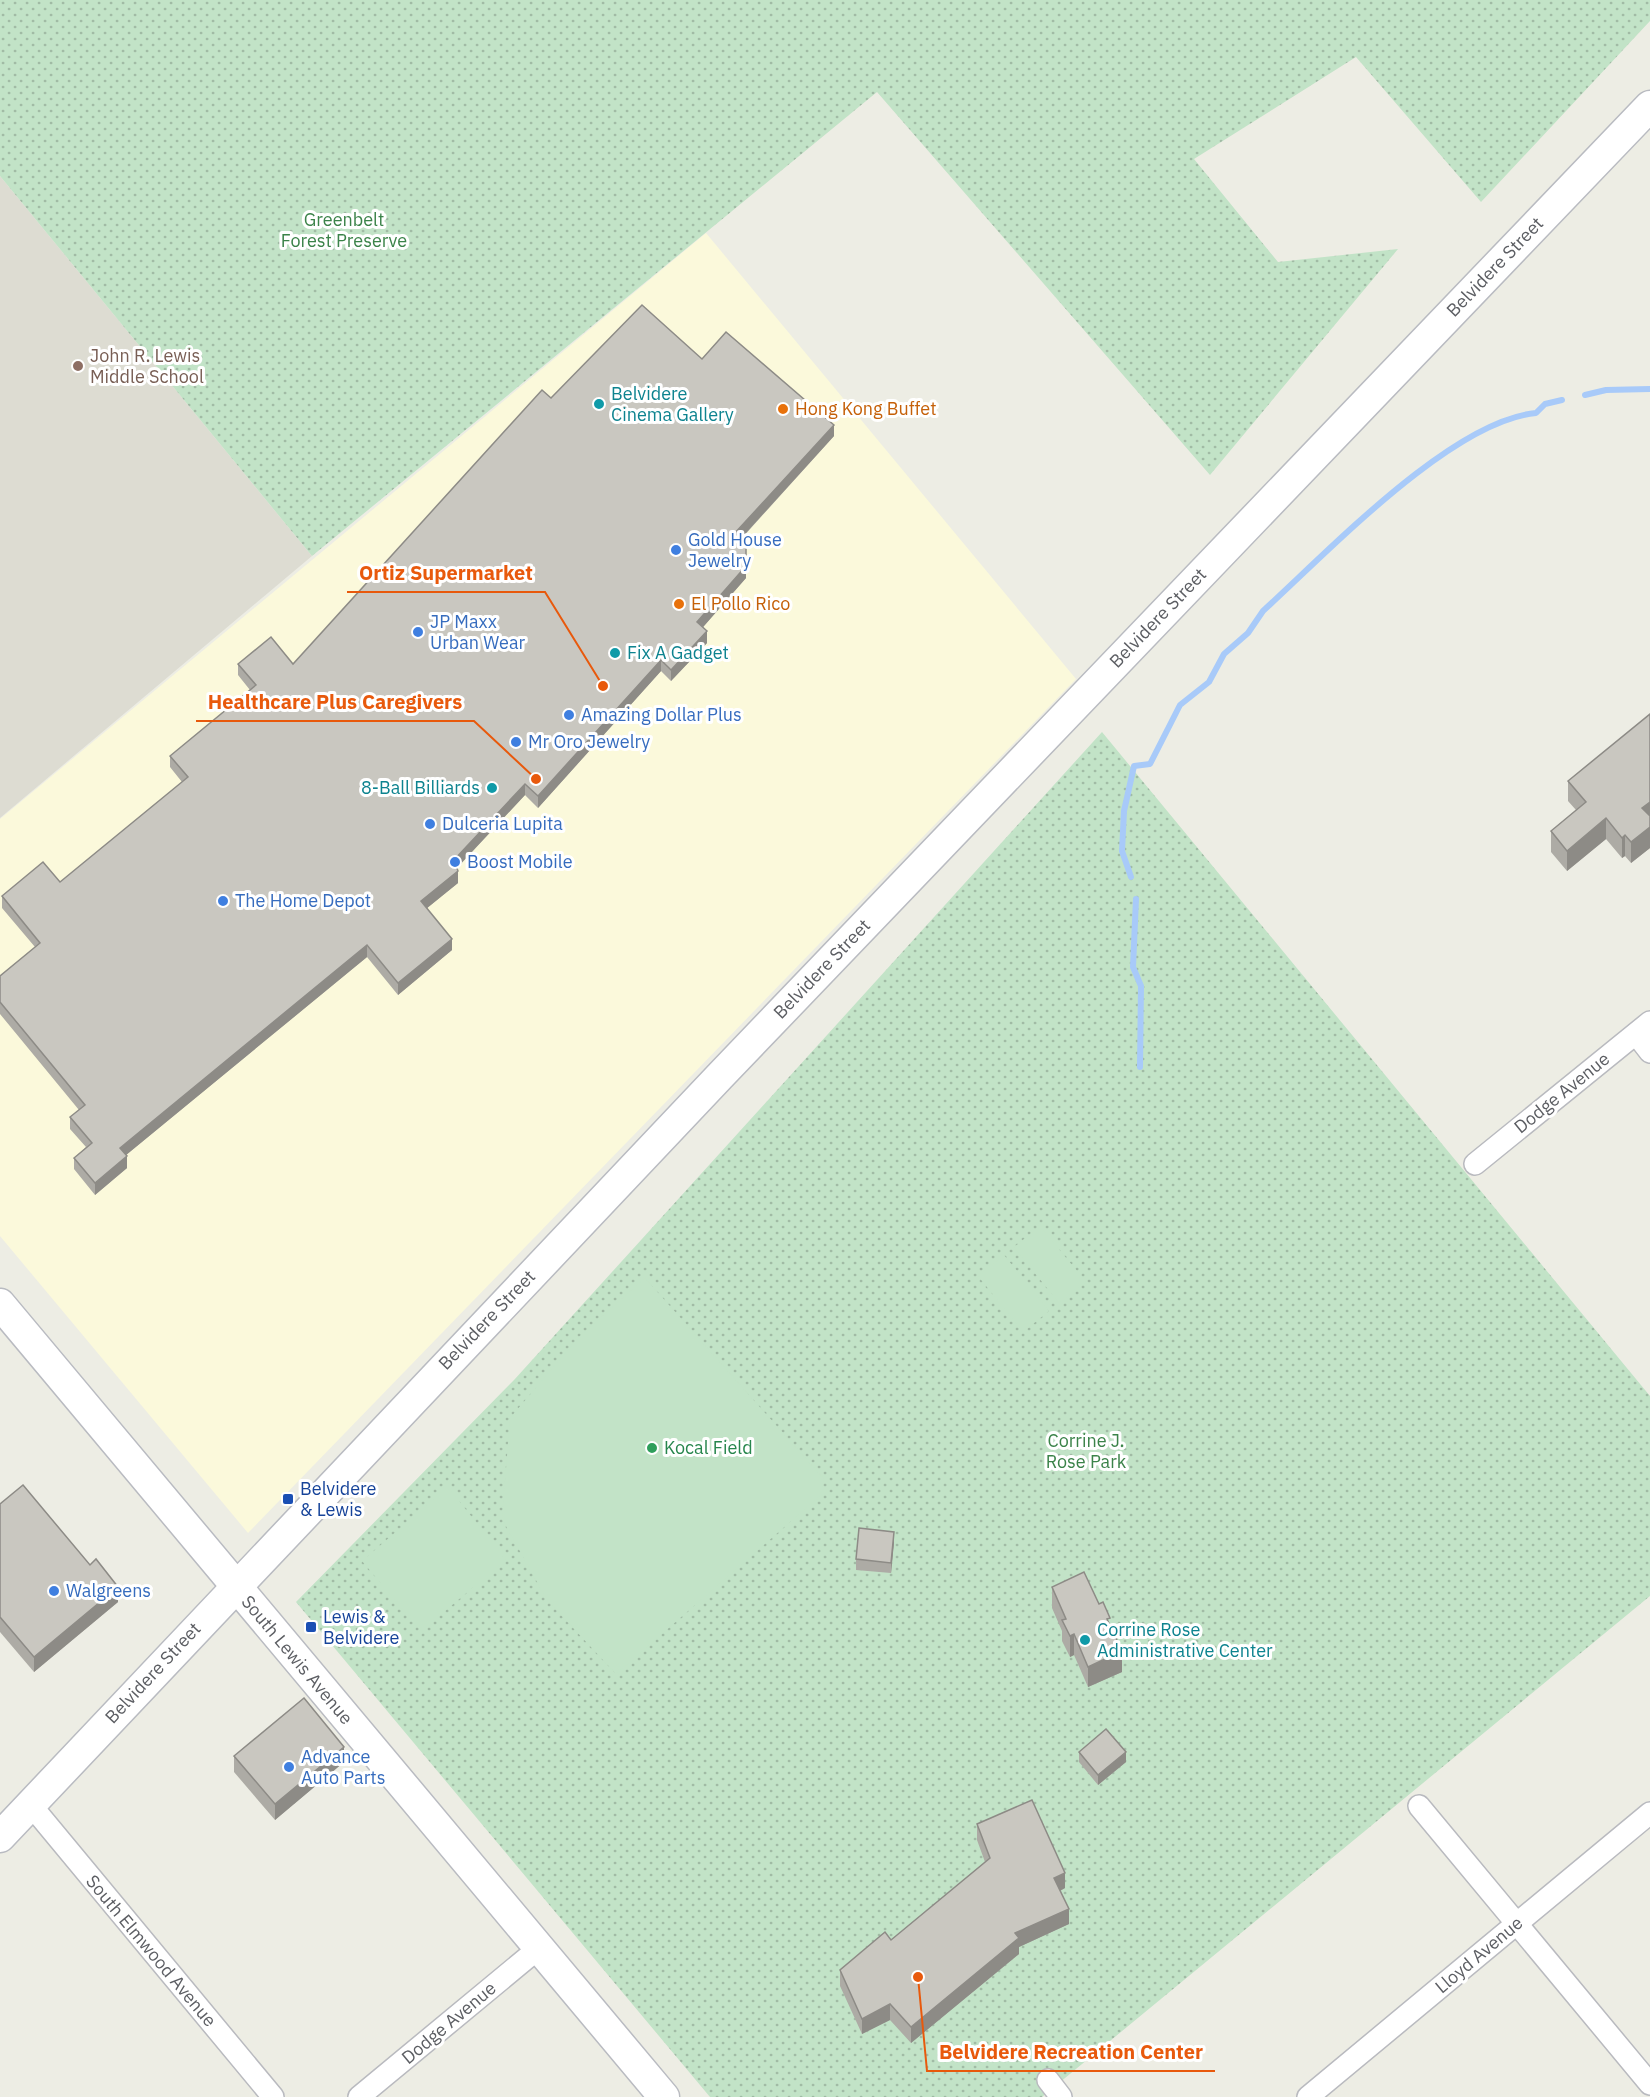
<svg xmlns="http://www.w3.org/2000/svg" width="1650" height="2097" font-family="'IBM Plex Sans',sans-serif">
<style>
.commercial{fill:#fbf9db}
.education{fill:#dddcd2}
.park{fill:url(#park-dots)}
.pitch{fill:#c2e3c7}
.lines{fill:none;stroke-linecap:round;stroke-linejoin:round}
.stream{stroke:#a8caf9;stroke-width:6}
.minor-casing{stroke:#b9babf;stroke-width:24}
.secondary-casing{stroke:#b9bbc1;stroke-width:33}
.minor{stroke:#fff;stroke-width:21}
.secondary{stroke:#fff;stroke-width:30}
.wall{fill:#adaba5}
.shaded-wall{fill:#8d8b86}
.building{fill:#c9c7c0;stroke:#8d8b86;stroke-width:1.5}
.education-dot{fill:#8d6e63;stroke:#fff;stroke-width:2}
.culture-dot{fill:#0f9aa8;stroke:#fff;stroke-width:2}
.food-dot{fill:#e8710a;stroke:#fff;stroke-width:2}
.shop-dot{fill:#3f7fe0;stroke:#fff;stroke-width:2}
.leisure-dot{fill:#2e9e5b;stroke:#fff;stroke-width:2}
.transit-dot{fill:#1a4fb4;stroke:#fff;stroke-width:2}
.labels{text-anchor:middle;stroke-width:6;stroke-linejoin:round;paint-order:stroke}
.park-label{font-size:18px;fill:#3b8349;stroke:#fff}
.street-label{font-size:18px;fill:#5c5e63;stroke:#fff}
.education-label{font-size:18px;fill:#785e54;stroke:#fff;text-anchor:start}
.culture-label{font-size:18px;fill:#0d838f;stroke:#fff;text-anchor:start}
.food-label{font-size:18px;fill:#c56008;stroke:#fff;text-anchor:start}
.shop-label{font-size:18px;fill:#366cbe;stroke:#fff;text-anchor:start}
.leisure-label{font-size:18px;fill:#27864d;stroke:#fff;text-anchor:start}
.transit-label{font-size:18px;fill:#164399;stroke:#fff;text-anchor:start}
.leader{fill:none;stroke:#e8590c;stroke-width:2}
.callout-dot{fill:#e8590c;stroke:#fff;stroke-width:2}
.callout-label{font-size:20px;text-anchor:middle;font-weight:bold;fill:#e8590c;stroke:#fff;stroke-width:6;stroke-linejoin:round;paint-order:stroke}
</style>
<defs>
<pattern id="park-dots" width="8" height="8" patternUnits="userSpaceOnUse" patternTransform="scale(1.5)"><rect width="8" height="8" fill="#c2e3c7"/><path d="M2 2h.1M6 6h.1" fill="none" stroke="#a1bba5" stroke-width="1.8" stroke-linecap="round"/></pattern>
</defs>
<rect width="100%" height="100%" fill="#edede4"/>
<path class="commercial" d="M 706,233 L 1076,679 L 248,1533 L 0,1236 L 0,819 Z"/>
<path class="education" d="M 0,176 L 312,556 L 0,818 Z"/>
<g class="park">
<path d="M 0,0 L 1650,0 L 1650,21 L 1481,202 L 1356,57 L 1194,159 L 1278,262 L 1398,249 L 1210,475 L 877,92 L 312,556 L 0,176 Z"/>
<path d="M 1102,732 L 1650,1396 L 1650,1596 L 1042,2097 L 710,2097 L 296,1602 L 514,1380 Z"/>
</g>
<g class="pitch">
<path d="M 1040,1226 L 1086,1282 L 1059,1303 L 1014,1247 Z"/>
<path d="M 1004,1255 L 1049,1311 L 1023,1332 L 978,1276 Z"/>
<path d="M 645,1278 L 824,1479 L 821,1495 L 616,1674 L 547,1600 L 502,1519 L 510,1418 L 580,1336 Z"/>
<path d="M 448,1487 L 506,1560 L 421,1631 L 362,1561 Z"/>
</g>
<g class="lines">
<g class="stream">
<path d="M 1585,395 L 1606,390 L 1650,389"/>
<path d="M 1131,877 L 1122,851 L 1124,811 L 1134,766 L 1150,764 L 1180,705 L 1209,682 L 1224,654 L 1248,633 L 1263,611 C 1327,553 1451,421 1536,413 L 1545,404 L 1562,400"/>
<path d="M 1136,899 L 1133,967 L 1141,986 L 1140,1067"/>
</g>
<defs>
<g id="minor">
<path d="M 1636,1034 L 1650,1052"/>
<path d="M 1475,1164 L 1650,1022"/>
<path d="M 30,1804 L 273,2097"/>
<path d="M 1419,1806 L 1650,2084"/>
<path d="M 1048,2080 L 1061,2097"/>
<path d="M 359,2097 L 539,1948"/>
<path d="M 1308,2097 L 1650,1813"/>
</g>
<g id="secondary">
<path d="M 0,1304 L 664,2097"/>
<path d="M 0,1837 L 720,1076 L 1650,106"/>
</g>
</defs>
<use href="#minor" class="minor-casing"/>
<use href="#secondary" class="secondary-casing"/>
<use href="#minor" class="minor"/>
<use href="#secondary" class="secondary"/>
</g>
<g class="wall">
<path d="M 702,359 L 834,436 L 742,538 L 746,578 L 703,627 L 707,643 L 671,681 L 661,671 L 538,808 L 525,795 L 457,868 L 458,883 L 427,908 L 452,950 L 398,995 L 367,957 L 126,1155 L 127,1168 L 95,1195 L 74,1169 L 74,1158 L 86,1147 L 70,1129 L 70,1117 L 79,1110 L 0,1014 L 0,976 L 35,947 L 2,908 L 2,896 L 60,882 L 182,782 L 170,767 L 170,756 L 250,690 L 238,675 L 238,664 L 293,664 L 551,398 Z"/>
<path d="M 1650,714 L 1650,848 L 1631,863 L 1625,856 L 1622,858 L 1606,839 L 1567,871 L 1551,852 L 1551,831 L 1576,810 L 1568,801 L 1568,781 Z"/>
<path d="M 0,1504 L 118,1602 L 34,1672 L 0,1632 Z"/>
<path d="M 894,1542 L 891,1573 L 856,1570 L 856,1559 Z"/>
<path d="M 1052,1587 L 1099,1604 L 1110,1626 L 1122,1672 L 1088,1687 L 1074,1655 L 1070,1657 L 1062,1641 L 1062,1631 L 1052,1608 Z"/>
<path d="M 1079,1752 L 1126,1762 L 1098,1785 L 1079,1762 Z"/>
<path d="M 234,1756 L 344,1762 L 275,1820 L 234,1772 Z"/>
<path d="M 977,1824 L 1065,1888 L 1060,1891 L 1069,1924 L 1019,1947 L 1019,1954 L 911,2043 L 890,2020 L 862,2034 L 840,1986 L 840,1970 L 891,1940 L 985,1862 L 977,1840 Z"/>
</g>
<g class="shaded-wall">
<path d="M 834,425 L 834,436 L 735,545 L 735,533 Z"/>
<path d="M 746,541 L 746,578 L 697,634 L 697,622 Z"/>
<path d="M 707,631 L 707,643 L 671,681 L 671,670 Z"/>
<path d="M 661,660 L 661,671 L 538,808 L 538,796 Z"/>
<path d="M 525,784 L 525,795 L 454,871 L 454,860 Z"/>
<path d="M 1650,802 L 1650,822 L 1642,808 Z"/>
<path d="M 1606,818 L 1606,839 L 1567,871 L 1567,851 Z"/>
<path d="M 1650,827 L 1650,848 L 1631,863 L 1631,842 Z"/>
<path d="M 1625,835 L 1625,856 L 1622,858 L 1622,838 Z"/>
<path d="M 458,871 L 458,883 L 421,913 L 421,901 Z"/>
<path d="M 452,939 L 452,950 L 398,995 L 398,983 Z"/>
<path d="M 367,945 L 367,957 L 120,1160 L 120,1148 Z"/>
<path d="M 127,1156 L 127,1168 L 95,1195 L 95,1183 Z"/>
<path d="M 894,1532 L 894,1542 L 891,1573 L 891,1563 Z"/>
<path d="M 118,1587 L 118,1602 L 34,1672 L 34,1657 Z"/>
<path d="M 1074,1634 L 1074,1655 L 1070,1657 L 1070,1636 Z"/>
<path d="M 1122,1651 L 1122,1672 L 1088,1687 L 1088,1667 Z"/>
<path d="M 344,1747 L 344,1762 L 275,1820 L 275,1804 Z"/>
<path d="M 1126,1752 L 1126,1762 L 1098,1785 L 1098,1775 Z"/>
<path d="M 1065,1873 L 1065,1888 L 1054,1894 L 1054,1878 Z"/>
<path d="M 1069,1909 L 1069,1924 L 1019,1947 L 1019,1954 L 911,2043 L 911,2027 L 1015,1933 Z"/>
<path d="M 890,2004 L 890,2020 L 862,2034 L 862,2019 Z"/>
</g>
<g class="building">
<path d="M 642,305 L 702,359 L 726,332 L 834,425 L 735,533 L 746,541 L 746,566 L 697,622 L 707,631 L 671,670 L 661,660 L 538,796 L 525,784 L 454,860 L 458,871 L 421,901 L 452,939 L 398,983 L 367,945 L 120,1148 L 127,1156 L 95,1183 L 74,1158 L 92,1143 L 70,1117 L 85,1105 L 0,1002 L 0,976 L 40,943 L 2,896 L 43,862 L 60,882 L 188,777 L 170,756 L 256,685 L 238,664 L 271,637 L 293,664 L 542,390 L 551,398 Z"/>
<path d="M 1650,714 L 1650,802 L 1642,808 L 1650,816 L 1650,827 L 1631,842 L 1625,835 L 1622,838 L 1606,818 L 1567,851 L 1551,831 L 1586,802 L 1568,781 Z"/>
<path d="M 23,1485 L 90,1565 L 96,1559 L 118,1587 L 34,1657 L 0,1617 L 0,1504 Z"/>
<path d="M 859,1528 L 894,1532 L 891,1563 L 856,1559 Z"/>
<path d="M 1084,1572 L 1099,1604 L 1103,1602 L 1110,1618 L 1107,1619 L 1122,1651 L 1088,1667 L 1074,1634 L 1070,1636 L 1062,1620 L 1066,1619 L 1052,1587 Z"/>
<path d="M 304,1698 L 344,1747 L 275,1804 L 234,1756 Z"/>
<path d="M 1106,1729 L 1126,1752 L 1098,1775 L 1079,1752 Z"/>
<path d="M 1032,1800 L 1065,1873 L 1054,1878 L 1069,1909 L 1015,1933 L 1019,1938 L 911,2027 L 890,2004 L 862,2019 L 840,1970 L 885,1932 L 891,1940 L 990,1858 L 977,1824 Z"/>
</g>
<circle class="education-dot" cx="78" cy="366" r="6"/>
<g class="culture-dot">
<circle cx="599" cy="404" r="6"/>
<circle cx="615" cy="653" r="6"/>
<circle cx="492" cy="788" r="6"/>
<circle cx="1085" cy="1640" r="6"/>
</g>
<g class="food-dot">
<circle cx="783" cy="409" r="6"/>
<circle cx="679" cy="604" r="6"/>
</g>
<g class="shop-dot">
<circle cx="676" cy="550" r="6"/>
<circle cx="418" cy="632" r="6"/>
<circle cx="569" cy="715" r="6"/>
<circle cx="516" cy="742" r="6"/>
<circle cx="430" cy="824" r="6"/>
<circle cx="455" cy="862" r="6"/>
<circle cx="223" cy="901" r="6"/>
<circle cx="54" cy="1591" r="6"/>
<circle cx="289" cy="1767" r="6"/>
</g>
<circle class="leisure-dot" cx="652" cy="1448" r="6"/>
<g class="transit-dot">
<rect x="282" y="1493" width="12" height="12" rx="3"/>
<rect x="305" y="1621" width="12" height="12" rx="3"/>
</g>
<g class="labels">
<g class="park-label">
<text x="344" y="226">Greenbelt<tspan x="344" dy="21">Forest Preserve</tspan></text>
<text x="1086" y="1447">Corrine J.<tspan x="1086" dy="21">Rose Park</tspan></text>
</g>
<g class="street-label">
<text transform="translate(1495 267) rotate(-46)" y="6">Belvidere Street</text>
<text transform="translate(1158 618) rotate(-46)" y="6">Belvidere Street</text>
<text transform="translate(822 969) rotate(-46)" y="6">Belvidere Street</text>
<text transform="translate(1562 1093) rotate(-39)" y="6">Dodge Avenue</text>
<text transform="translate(487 1320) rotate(-46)" y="6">Belvidere Street</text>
<text transform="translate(297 1660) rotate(50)" y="6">South Lewis Avenue</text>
<text transform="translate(153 1673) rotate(-47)" y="6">Belvidere Street</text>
<text transform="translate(151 1951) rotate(50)" y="6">South Elmwood Avenue</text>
<text transform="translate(1479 1955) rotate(-40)" y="6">Lloyd Avenue</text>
<text transform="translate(449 2023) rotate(-40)" y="6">Dodge Avenue</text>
</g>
<g class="education-label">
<text x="90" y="362">John R. Lewis<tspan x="90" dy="21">Middle School</tspan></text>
</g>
<g class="culture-label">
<text x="611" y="400">Belvidere<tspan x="611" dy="21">Cinema Gallery</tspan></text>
<text x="627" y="659">Fix A Gadget</text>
<text x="480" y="794" text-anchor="end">8-Ball Billiards</text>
<text x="1097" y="1636">Corrine Rose<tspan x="1097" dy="21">Administrative Center</tspan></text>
</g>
<g class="food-label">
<text x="795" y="415">Hong Kong Buffet</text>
<text x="691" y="610">El Pollo Rico</text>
</g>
<g class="shop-label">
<text x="688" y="546">Gold House<tspan x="688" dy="21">Jewelry</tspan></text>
<text x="430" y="628">JP Maxx<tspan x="430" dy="21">Urban Wear</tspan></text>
<text x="581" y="721">Amazing Dollar Plus</text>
<text x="528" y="748">Mr Oro Jewelry</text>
<text x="442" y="830">Dulceria Lupita</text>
<text x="467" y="868">Boost Mobile</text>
<text x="235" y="907">The Home Depot</text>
<text x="66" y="1597">Walgreens</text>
<text x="301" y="1763">Advance<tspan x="301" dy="21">Auto Parts</tspan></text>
</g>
<g class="leisure-label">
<text x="664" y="1454">Kocal Field</text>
</g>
<g class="transit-label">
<text x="300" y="1495">Belvidere<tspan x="300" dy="21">&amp; Lewis</tspan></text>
<text x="323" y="1623">Lewis &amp;<tspan x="323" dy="21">Belvidere</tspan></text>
</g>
</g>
<path class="leader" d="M603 686L545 592H347M536 779L474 721H196M918 1977L927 2071H1215"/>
<g class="callout-dot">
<circle cx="603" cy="686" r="6"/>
<circle cx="536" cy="779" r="6"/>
<circle cx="918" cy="1977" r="6"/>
</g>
<g class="callout-label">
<text x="446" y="580">Ortiz Supermarket</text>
<text x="335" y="709">Healthcare Plus Caregivers</text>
<text x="1071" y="2059">Belvidere Recreation Center</text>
</g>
</svg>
